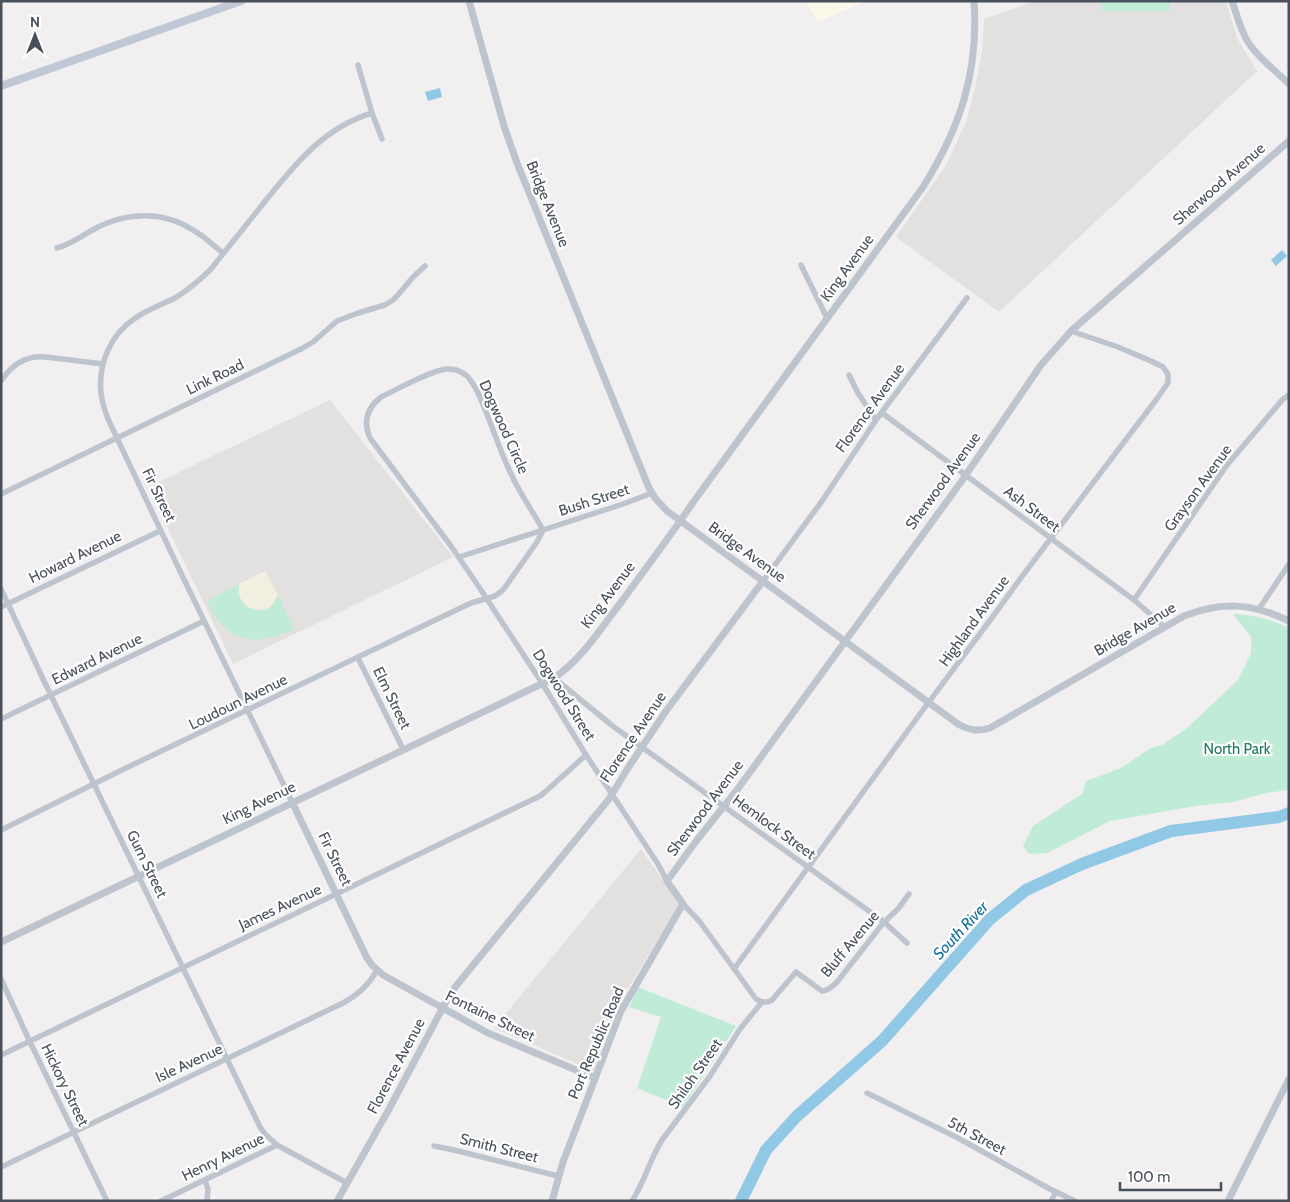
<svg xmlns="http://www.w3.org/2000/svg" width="1290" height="1202" font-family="Cabin,sans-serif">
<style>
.commercial{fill:#fbf8ea}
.education{fill:#e2e1e0}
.green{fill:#c0ecd7}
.sand{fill:#f2efe1}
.water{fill:#90c8e6}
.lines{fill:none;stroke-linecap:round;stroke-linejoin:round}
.river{stroke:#90c8e6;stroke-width:12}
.minor{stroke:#bec4cd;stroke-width:5.5}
.tertiary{stroke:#bec4cd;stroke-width:7}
.secondary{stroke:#c1c8d5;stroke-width:8}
.labels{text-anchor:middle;stroke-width:4.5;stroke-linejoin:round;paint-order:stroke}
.street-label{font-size:15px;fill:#48505b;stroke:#fff}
.park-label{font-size:15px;fill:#1d7958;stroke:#fff}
.water-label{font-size:16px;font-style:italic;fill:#1570a1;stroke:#fff}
</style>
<rect width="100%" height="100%" fill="#f1efef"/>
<path class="commercial" d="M 806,1 L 866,1 L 818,22 Z"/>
<g class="education">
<path d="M 1035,1 L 1226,1 L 1237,38 L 1257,71 L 999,312 L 896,237 L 946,165 L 966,122 L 975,89 L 982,52 L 984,19 Z"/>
<path d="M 330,400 L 453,557 L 233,664 L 148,487 Z"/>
<path d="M 641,849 L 680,904 L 620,1001 L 594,1071 L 494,1028 Z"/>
</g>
<g class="green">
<path d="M 1101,1 L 1170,1 L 1170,11 L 1102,11 Z"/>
<path d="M 263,572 L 266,572 L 294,629 C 257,648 224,642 207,601 Z"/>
<path d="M 1233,614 C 1254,615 1270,619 1289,628 L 1289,790 L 1266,793 L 1233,802 L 1196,806 L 1110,821 L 1047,853 L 1029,854 L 1023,846 L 1033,826 L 1082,794 L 1086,781 L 1121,768 L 1151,748 L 1162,745 L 1187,728 L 1238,680 L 1251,653 L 1251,637 Z"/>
<path d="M 638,987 L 736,1026 L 683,1107 L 637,1088 L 661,1017 L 629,1007 Z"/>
</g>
<path class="sand" d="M 263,572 L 266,572 L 278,595 C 276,599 274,603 271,606 C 259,615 241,608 239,593 C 238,590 239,587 239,584 Z"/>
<g class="water">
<path d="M 440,88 L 442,97 L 428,101 L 425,92 Z"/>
<path d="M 1282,250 L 1287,256 L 1276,266 L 1271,260 Z"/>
</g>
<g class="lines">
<path class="river" d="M 741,1201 L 766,1150 L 797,1116 L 882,1041 L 990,919 L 1026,890 L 1082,864 L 1171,831 L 1279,817 L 1289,813"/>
<g class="minor">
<path d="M 358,65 L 372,113 L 382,139"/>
<path d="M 57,248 C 72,244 84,234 98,227 C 128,212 164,211 193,230 C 204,236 213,245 223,253"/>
<path d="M 801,265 L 827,318"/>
<path d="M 849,375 L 858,393 L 876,420"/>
<path d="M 1,381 C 12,364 26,355 46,357 L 103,364"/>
<path d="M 882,413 L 1134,600 L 1165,627"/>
<path d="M 1,494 L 303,348 L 313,342 L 337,321 L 358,313 L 385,305 L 393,300 L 398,295 L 413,277 L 425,266"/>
<path d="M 459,557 L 543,530 C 533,512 521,495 512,476 C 502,456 495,434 486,412 C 482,402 478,390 471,381 C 466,373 457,369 448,369 C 433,369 396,390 381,397 C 367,408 363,422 370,438 L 451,546 L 477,584 L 542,683 L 586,755 L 658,864 L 667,881"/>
<path d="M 763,581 L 822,501 L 876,420 L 967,298"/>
<path d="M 1,589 L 44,681 L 260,1127 L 265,1134 L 277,1145 L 347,1183"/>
<path d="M 1134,600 L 1227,465 L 1283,399 L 1289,395"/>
<path d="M 1,607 L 160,531"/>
<path d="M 1259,609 L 1289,564"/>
<path d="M 358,658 L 403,749"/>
<path d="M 554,678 L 614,727 L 884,922 L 907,943"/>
<path d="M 1,719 L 204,621"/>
<path d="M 292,802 L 179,569 L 108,419 C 105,411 102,402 101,393 C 98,365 110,335 134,319 C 146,310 161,305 175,298 C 188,290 200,280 211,269 C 229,246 248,223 266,200 C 296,163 325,127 372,113"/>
<path d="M 1,830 L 128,767 L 471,603 L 495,596 L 503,590 L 537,542 L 543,530 L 623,504 L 652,493"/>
<path d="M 683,904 L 700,922 L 756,999 L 762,1002"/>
<path d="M 734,969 L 917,718 L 994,615 L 1023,575 L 1156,400 L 1168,383 L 1168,374 L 1163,367 L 1151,361 L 1118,347 L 1071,331"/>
<path d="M 1,979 L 30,1042 L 107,1201"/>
<path d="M 762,1002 L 768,1002 L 772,1000 L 796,972 L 822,991 C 828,991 833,986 837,982 L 884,922 L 898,909 L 909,894"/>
<path d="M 1,1055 L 540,796 L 545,792 L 586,755"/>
<path d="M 867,1093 L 958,1138 L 1048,1188 L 1075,1201"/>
<path d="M 434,1146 L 454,1150 L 558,1176"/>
<path d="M 1,1167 L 343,1003 C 358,995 369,985 377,970"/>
<path d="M 205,1180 L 208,1189 L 207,1201"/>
<path d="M 161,1201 L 277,1145"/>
<path d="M 632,1201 C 645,1181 650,1159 662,1140 L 710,1076 L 740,1029 L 762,1002"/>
<path d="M 1051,1201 L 1056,1192"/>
</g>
<g class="tertiary">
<path d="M 469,1 L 504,126 L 517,163 L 649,488 L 655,498 L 667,511 L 958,724 C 969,730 978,732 990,728 L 1184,616 C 1222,601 1252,603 1289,621"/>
<path d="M 1232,1 C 1237,15 1240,29 1248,42 C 1258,58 1275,70 1289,84"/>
<path d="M 292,802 L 367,958 L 372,965 L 383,975 L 488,1033 L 595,1078"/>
<path d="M 1,942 L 554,678 C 583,658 601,628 622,601 C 646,568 671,535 694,501 L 923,187 C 960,128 979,72 974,1"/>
<path d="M 337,1201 L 388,1111 L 449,996 L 456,986 L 609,799 L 628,768 L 666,711 L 763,581"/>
<path d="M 552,1201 L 563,1162 L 621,1011 L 683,904 L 667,881 L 697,840 L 737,790 L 961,482 L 1041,365 L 1071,331 L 1289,141"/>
<path d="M 1228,1201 L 1289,1079"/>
</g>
<path class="secondary" d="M 1,86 L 241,1"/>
</g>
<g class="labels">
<g class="street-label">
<text transform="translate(1219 184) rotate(-41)" y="5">Sherwood Avenue</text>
<text transform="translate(548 204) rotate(68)" y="5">Bridge Avenue</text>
<text transform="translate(847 268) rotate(-54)" y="5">King Avenue</text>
<text transform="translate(215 377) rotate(-26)" y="5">Link Road</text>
<text transform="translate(870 408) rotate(-54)" y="5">Florence Avenue</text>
<text transform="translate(504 427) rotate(66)" y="5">Dogwood Circle</text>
<text transform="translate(943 481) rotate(-54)" y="5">Sherwood Avenue</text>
<text transform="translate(1198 488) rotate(-54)" y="5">Grayson Avenue</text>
<text transform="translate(159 495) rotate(64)" y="5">Fir Street</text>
<text transform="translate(594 500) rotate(-18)" y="5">Bush Street</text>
<text transform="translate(1032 509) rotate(37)" y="5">Ash Street</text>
<text transform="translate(747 552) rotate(36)" y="5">Bridge Avenue</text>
<text transform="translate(75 557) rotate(-26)" y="5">Howard Avenue</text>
<text transform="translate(608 595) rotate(-53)" y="5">King Avenue</text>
<text transform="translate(974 621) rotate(-54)" y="5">Highland Avenue</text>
<text transform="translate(1135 629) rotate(-30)" y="5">Bridge Avenue</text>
<text transform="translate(97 659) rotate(-26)" y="5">Edward Avenue</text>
<text transform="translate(564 695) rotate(58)" y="5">Dogwood Street</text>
<text transform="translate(392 698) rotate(64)" y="5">Elm Street</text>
<text transform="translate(238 702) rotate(-26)" y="5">Loudoun Avenue</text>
<text transform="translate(633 737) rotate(-56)" y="5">Florence Avenue</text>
<text transform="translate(259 803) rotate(-26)" y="5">King Avenue</text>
<text transform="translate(705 808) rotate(-53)" y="5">Sherwood Avenue</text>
<text transform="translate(774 827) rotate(36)" y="5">Hemlock Street</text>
<text transform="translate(335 859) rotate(64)" y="5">Fir Street</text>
<text transform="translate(147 864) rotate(64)" y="5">Gum Street</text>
<text transform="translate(280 907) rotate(-25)" y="5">James Avenue</text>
<text transform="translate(850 944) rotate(-50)" y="5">Bluff Avenue</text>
<text transform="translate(490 1016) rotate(26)" y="5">Fontaine Street</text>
<text transform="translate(596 1043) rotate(-67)" y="5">Port Republic Road</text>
<text transform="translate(189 1063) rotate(-25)" y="5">Isle Avenue</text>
<text transform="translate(396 1066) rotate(-62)" y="5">Florence Avenue</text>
<text transform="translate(695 1074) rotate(-55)" y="5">Shiloh Street</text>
<text transform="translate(65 1085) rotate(64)" y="5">Hickory Street</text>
<text transform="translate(977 1136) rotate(28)" y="5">5th Street</text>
<text transform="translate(499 1148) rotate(14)" y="5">Smith Street</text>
<text transform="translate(223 1157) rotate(-26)" y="5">Henry Avenue</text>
</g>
<g class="park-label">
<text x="1237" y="754">North Park</text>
</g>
<g class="water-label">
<text transform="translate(960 930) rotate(-47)" y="6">South River</text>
</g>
</g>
<rect width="1290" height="1202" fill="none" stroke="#48505b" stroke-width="5"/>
<g transform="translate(35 35)" stroke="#ffffff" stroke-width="4" paint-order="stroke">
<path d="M0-4L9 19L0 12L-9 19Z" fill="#48505b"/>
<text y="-8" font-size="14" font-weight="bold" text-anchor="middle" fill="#48505b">N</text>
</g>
<path d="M1120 1182v8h101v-8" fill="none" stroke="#48505b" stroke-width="2.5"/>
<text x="1128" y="1182" font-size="15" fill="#48505b" stroke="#ffffff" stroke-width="4" paint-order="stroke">100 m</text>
</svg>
